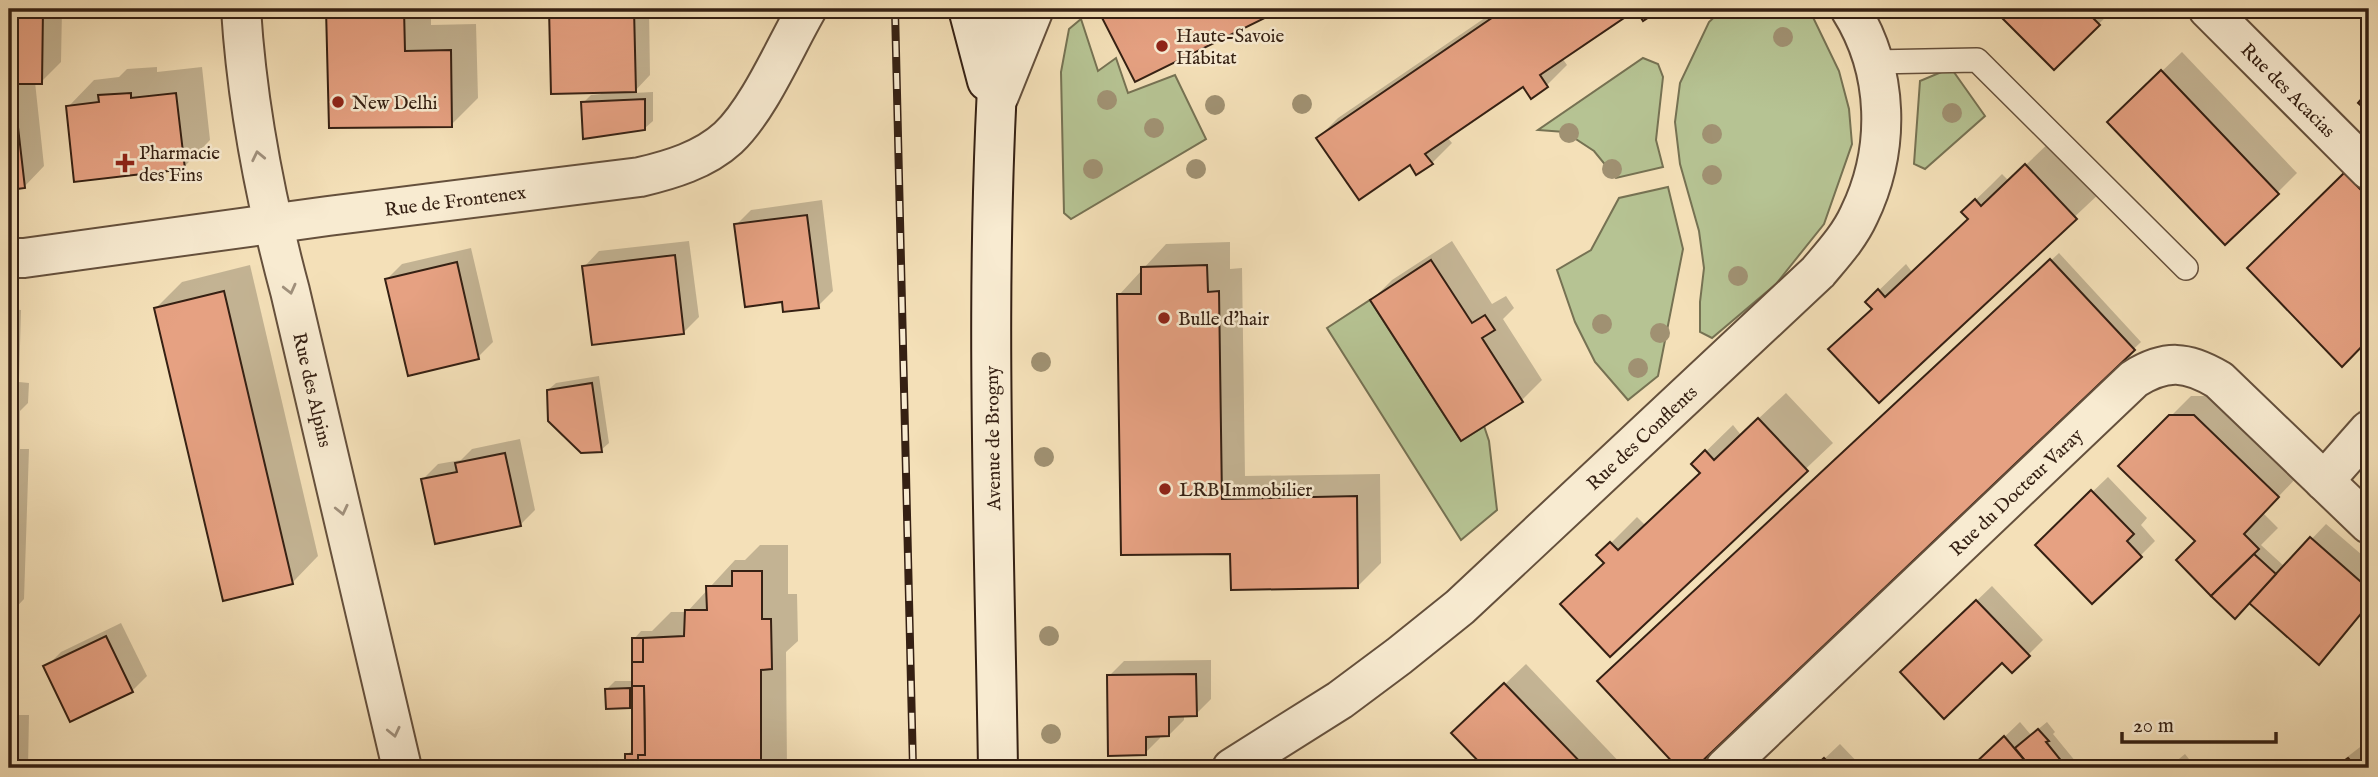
<svg xmlns="http://www.w3.org/2000/svg" width="2378" height="777" font-family="'IM FELL English',serif">
<style>
.green{fill:#b6c393;stroke:#767253;stroke-width:2}
.shadow{fill:#0003}
.building{fill:#e6a182;stroke:#352013;stroke-width:2}
.lines{fill:none;stroke-linecap:round;stroke-linejoin:round}
.lane-casing{stroke:#65503c;stroke-width:26}
.street-casing{stroke:#65503c;stroke-width:42}
.secondary-casing{stroke:#352013;stroke-width:42}
.lane{stroke:#f8ebd1;stroke-width:23}
.street{stroke:#f8ebd1;stroke-width:38}
.secondary{stroke:#f8ebd1;stroke-width:38}
.rail-casing{stroke:#352013;stroke-width:8}
.rail{stroke:#f8ebd1;stroke-width:5;stroke-dasharray:16;stroke-linecap:butt}
.tree{fill:#a09172}
.oneway{stroke:#a0907c}
.poi-dot{fill:#8f2418;stroke:#f8ebd1;stroke-width:2.5}
.labels{text-anchor:middle;stroke-width:5;stroke-linejoin:round;paint-order:stroke}
.poi-label{font-size:19px;fill:#352013;stroke:#f8ebd1;text-anchor:start}
.street-label{font-size:19px;fill:#352013;stroke:#f8ebd1}
</style>
<rect width="100%" height="100%" fill="#f4e0b8"/>
<filter id="stains"><feTurbulence type="fractalNoise" baseFrequency=".00286" numOctaves="4"/><feColorMatrix values="0 0 0 0 .2 0 0 0 0 .09 0 0 0 0 .02 0 0 0 .5 -.17"/></filter>
<radialGradient id="worn" r=".72"><stop offset=".6" stop-color="#630" stop-opacity="0"/><stop offset="1" stop-color="#630" stop-opacity=".3"/></radialGradient>
<g class="green">
<path d="M 1723,9 L 1809,9 L 1839,71 L 1849,109 L 1852,144 L 1824,224 L 1776,284 L 1712,338 L 1700,332 L 1700,302 L 1704,268 L 1699,231 L 1680,164 L 1675,122 L 1680,83 L 1709,22 Z"/>
<path d="M 1081,19 L 1098,71 L 1116,58 L 1128,93 L 1175,75 L 1206,139 L 1071,219 L 1064,213 L 1061,72 L 1069,29 Z"/>
<path d="M 1643,58 L 1658,64 L 1663,77 L 1656,140 L 1663,167 L 1616,178 L 1594,151 L 1565,132 L 1538,130 Z"/>
<path d="M 1951,68 L 1985,116 L 1925,169 L 1914,164 L 1920,81 Z"/>
<path d="M 1668,187 L 1683,249 L 1658,376 L 1628,400 L 1595,362 L 1575,322 L 1557,270 L 1591,250 L 1619,198 Z"/>
<path d="M 1370,300 L 1461,441 L 1484,426 L 1489,441 L 1497,510 L 1461,540 L 1327,328 Z"/>
</g>
<g class="shadow">
<path d="M 9,9 L 62,9 L 61,62 L 41,82 L 35,82 L 44,166 L 24,187 L 9,188 Z"/>
<path d="M 328,9 L 431,9 L 431,25 L 476,24 L 478,98 L 451,125 L 331,126 Z"/>
<path d="M 550,9 L 649,9 L 650,75 L 633,93 L 653,92 L 653,121 L 645,128 L 583,103 L 591,95 L 601,94 L 601,91 L 552,92 Z"/>
<path d="M 1102,9 L 1279,9 L 1136,80 L 1101,10 Z"/>
<path d="M 1498,9 L 1634,9 L 1562,58 L 1567,65 L 1547,85 L 1523,85 L 1447,137 L 1452,143 L 1432,163 L 1410,163 L 1318,138 L 1338,118 Z"/>
<path d="M 1996,9 L 2114,9 L 2054,68 Z"/>
<path d="M 2182,52 L 2297,173 L 2277,193 L 2130,102 Z"/>
<path d="M 157,67 L 157,72 L 202,67 L 210,140 L 184,167 L 68,107 L 94,80 L 119,77 L 127,69 Z"/>
<path d="M 2053,139 L 2102,191 L 1879,401 L 1830,349 L 1873,308 L 1867,302 L 1906,264 L 1912,272 L 1969,218 L 1963,212 L 1990,186 L 2002,174 L 2009,181 Z"/>
<path d="M 2366,154 L 2369,158 L 2369,337 L 2342,364 L 2250,268 Z"/>
<path d="M 822,200 L 833,291 L 818,306 L 784,300 L 736,225 L 751,210 Z"/>
<path d="M 689,241 L 699,317 L 683,333 L 584,267 L 599,251 Z"/>
<path d="M 1452,241 L 1492,304 L 1506,296 L 1514,308 L 1503,319 L 1542,380 L 1522,400 L 1372,300 L 1392,280 Z"/>
<path d="M 1230,242 L 1230,269 L 1242,268 L 1245,476 L 1380,474 L 1381,563 L 1358,586 L 1232,552 L 1119,295 L 1166,244 Z"/>
<path d="M 471,248 L 493,342 L 478,357 L 387,279 L 402,264 Z"/>
<path d="M 2059,253 L 2141,342 L 1692,768 L 1681,768 L 1599,681 Z"/>
<path d="M 250,265 L 318,556 L 292,583 L 156,308 L 182,282 Z"/>
<path d="M 9,309 L 21,310 L 19,382 L 29,383 L 28,403 L 20,411 L 20,449 L 29,449 L 24,599 L 9,615 Z"/>
<path d="M 599,376 L 609,443 L 601,450 L 548,390 L 556,383 Z"/>
<path d="M 1786,393 L 1833,443 L 1610,654 L 1606,562 L 1599,555 L 1637,517 L 1645,525 L 1701,472 L 1693,464 L 1733,425 L 1741,435 Z"/>
<path d="M 2191,396 L 2215,396 L 2298,476 L 2263,513 L 2278,528 L 2261,545 L 2285,567 L 2326,524 L 2369,561 L 2369,604 L 2333,647 L 2250,601 L 2213,595 L 2179,560 L 2198,541 L 2121,466 Z"/>
<path d="M 520,439 L 535,510 L 520,525 L 423,479 L 438,464 L 461,460 L 472,449 Z"/>
<path d="M 2108,477 L 2147,518 L 2141,525 L 2155,541 L 2140,556 L 2037,545 Z"/>
<path d="M 760,545 L 788,545 L 788,594 L 797,594 L 798,641 L 786,652 L 787,768 L 627,768 L 627,755 L 634,748 L 634,702 L 629,706 L 607,689 L 615,681 L 634,681 L 634,639 L 641,631 L 652,631 L 671,612 L 687,612 L 735,560 L 745,560 Z"/>
<path d="M 1992,586 L 2043,640 L 2012,671 L 2002,660 L 1917,658 Z"/>
<path d="M 121,623 L 147,676 L 132,691 L 46,667 L 61,652 Z"/>
<path d="M 1211,660 L 1211,699 L 1196,714 L 1184,715 L 1184,720 L 1169,735 L 1160,735 L 1160,738 L 1145,753 L 1109,676 L 1124,661 Z"/>
<path d="M 1526,664 L 1625,768 L 1488,768 L 1454,733 Z"/>
<path d="M 9,715 L 29,715 L 28,768 L 9,768 Z"/>
<path d="M 2020,722 L 2031,735 L 2047,722 L 2055,732 L 2053,734 L 2081,768 L 1972,768 Z"/>
<path d="M 1840,744 L 1863,768 L 1807,768 L 1817,760 L 1820,763 Z"/>
<path d="M 2364,744 L 2369,750 L 2369,768 L 2333,768 Z"/>
<path d="M 2185,754 L 2196,768 L 2168,768 Z"/>
</g>
<g class="building">
<path d="M 9,9 L 43,9 L 42,84 L 9,84 Z"/>
<path d="M 326,9 L 404,9 L 405,51 L 451,50 L 452,127 L 329,128 Z"/>
<path d="M 549,9 L 634,9 L 636,92 L 551,94 Z"/>
<path d="M 1100,9 L 1283,9 L 1135,82 L 1098,10 Z"/>
<path d="M 1505,9 L 1661,9 L 1643,21 L 1636,10 L 1540,75 L 1548,87 L 1531,99 L 1523,87 L 1425,154 L 1433,164 L 1416,175 L 1410,165 L 1359,200 L 1316,138 Z"/>
<path d="M 1993,9 L 2084,9 L 2100,25 L 2054,70 Z"/>
<path d="M 2161,70 L 2279,194 L 2225,245 L 2107,122 Z"/>
<path d="M 9,84 L 13,84 L 25,188 L 9,190 Z"/>
<path d="M 2369,90 L 2369,113 L 2358,103 Z"/>
<path d="M 131,93 L 131,98 L 176,93 L 185,169 L 74,182 L 66,106 L 99,102 L 98,95 Z"/>
<path d="M 645,99 L 645,130 L 583,139 L 581,102 Z"/>
<path d="M 2025,164 L 2077,219 L 1879,403 L 1828,349 L 1872,309 L 1865,302 L 1878,289 L 1885,297 L 1968,219 L 1961,212 L 1975,199 L 1981,206 Z"/>
<path d="M 2344,173 L 2369,198 L 2369,339 L 2342,367 L 2247,268 Z"/>
<path d="M 807,215 L 819,308 L 783,312 L 782,302 L 745,307 L 734,224 Z"/>
<path d="M 675,255 L 684,334 L 592,345 L 582,266 Z"/>
<path d="M 2050,259 L 2135,350 L 1695,768 L 1678,768 L 1597,681 Z"/>
<path d="M 1431,260 L 1472,323 L 1485,315 L 1495,330 L 1482,338 L 1523,402 L 1461,441 L 1370,300 Z"/>
<path d="M 457,262 L 479,359 L 408,376 L 385,279 Z"/>
<path d="M 1207,265 L 1208,292 L 1219,291 L 1222,499 L 1357,496 L 1358,588 L 1231,590 L 1230,554 L 1121,555 L 1117,294 L 1141,294 L 1141,267 Z"/>
<path d="M 224,291 L 293,584 L 223,601 L 154,308 Z"/>
<path d="M 592,383 L 602,452 L 581,453 L 548,421 L 547,390 Z"/>
<path d="M 2169,415 L 2194,415 L 2279,497 L 2244,534 L 2259,549 L 2211,596 L 2176,560 L 2195,541 L 2118,466 Z"/>
<path d="M 1758,418 L 1808,471 L 1610,657 L 1560,604 L 1604,563 L 1596,555 L 1610,542 L 1618,550 L 1700,473 L 1691,464 L 1705,450 L 1714,460 Z"/>
<path d="M 505,453 L 521,526 L 435,544 L 421,479 L 457,472 L 455,463 Z"/>
<path d="M 2091,490 L 2134,534 L 2127,541 L 2142,557 L 2092,604 L 2035,545 Z"/>
<path d="M 2310,537 L 2369,589 L 2369,604 L 2319,665 L 2249,603 Z"/>
<path d="M 2254,554 L 2276,574 L 2235,619 L 2211,596 Z"/>
<path d="M 732,571 L 762,571 L 762,619 L 771,619 L 772,669 L 761,670 L 761,768 L 638,768 L 638,755 L 645,755 L 644,686 L 632,686 L 632,662 L 643,662 L 643,638 L 684,636 L 685,610 L 707,610 L 706,586 L 732,586 Z"/>
<path d="M 1976,600 L 2030,656 L 2012,673 L 2002,663 L 1944,719 L 1900,672 Z"/>
<path d="M 106,636 L 133,692 L 70,722 L 43,666 Z"/>
<rect x="632" y="638" width="11" height="24"/>
<path d="M 1196,674 L 1197,716 L 1169,717 L 1169,736 L 1146,737 L 1146,755 L 1108,756 L 1107,675 Z"/>
<path d="M 1504,683 L 1586,768 L 1485,768 L 1451,733 Z"/>
<path d="M 632,686 L 644,686 L 645,755 L 638,755 L 638,768 L 625,768 L 625,754 L 632,754 Z"/>
<path d="M 630,688 L 630,708 L 606,709 L 605,689 Z"/>
<path d="M 2038,729 L 2049,741 L 2046,742 L 2067,768 L 2031,768 L 2015,748 Z"/>
<path d="M 2004,736 L 2031,768 L 1970,768 Z"/>
<path d="M 1824,758 L 1834,768 L 1813,768 Z"/>
<path d="M 2348,758 L 2357,768 L 2334,768 Z"/>
</g>
<g class="lines">
<defs>
<path id="lane" d="M 1873,62 L 1977,60 L 2186,268"/>
<g id="street">
<path id="s1" d="M 241,9 C 247,105 265,198 290,291 L 402,768"/>
<path id="s2" d="M 2208,9 L 2369,170"/>
<path d="M 999,96 L 1034,9"/>
<path id="s3" d="M 9,258 L 24,258 L 328,216 L 640,177 C 670,170 704,160 728,138 C 759,109 785,47 807,9"/>
<path d="M 2324,481 L 2369,430"/>
<path id="s4" d="M 1232,768 L 1340,700 L 1399,656 L 1460,607 L 1818,272 C 1833,254 1849,237 1859,215 C 1891,149 1889,71 1850,9"/>
<path id="s5" d="M 1725,768 L 2134,379 C 2166,359 2187,361 2219,380 L 2369,524"/>
</g>
<g id="secondary">
<path d="M 968,9 L 987,81"/>
<path d="M 998,768 C 994,515 983,261 1002,9"/>
</g>
</defs>
<use href="#lane" class="lane-casing"/>
<use href="#street" class="street-casing"/>
<use href="#secondary" class="secondary-casing"/>
<use href="#lane" class="lane"/>
<use href="#street" class="street"/>
<use href="#secondary" class="secondary"/>
<defs>
<path id="rail" d="M 895,9 L 913,768"/>
</defs>
<use href="#rail" class="rail-casing"/>
<use href="#rail" class="rail"/>
</g>
<g class="tree">
<circle cx="1783" cy="37" r="10"/>
<circle cx="1107" cy="100" r="10"/>
<circle cx="1302" cy="104" r="10"/>
<circle cx="1215" cy="105" r="10"/>
<circle cx="1952" cy="113" r="10"/>
<circle cx="1154" cy="128" r="10"/>
<circle cx="1569" cy="133" r="10"/>
<circle cx="1712" cy="134" r="10"/>
<circle cx="1093" cy="169" r="10"/>
<circle cx="1196" cy="169" r="10"/>
<circle cx="1612" cy="169" r="10"/>
<circle cx="1712" cy="175" r="10"/>
<circle cx="1738" cy="276" r="10"/>
<circle cx="1602" cy="324" r="10"/>
<circle cx="1660" cy="333" r="10"/>
<circle cx="1041" cy="362" r="10"/>
<circle cx="1638" cy="368" r="10"/>
<circle cx="1044" cy="457" r="10"/>
<circle cx="1049" cy="636" r="10"/>
<circle cx="1051" cy="734" r="10"/>
</g>
<defs><path id="oneway-chevron" d="M-2-3.5L2.5 0L-2 3.5" fill="none" stroke-width="1.6" stroke-linecap="round" stroke-linejoin="round" transform="scale(1.75)"/></defs>
<g class="oneway">
<use href="#oneway-chevron" transform="translate(258 156) rotate(-102)"/>
<use href="#oneway-chevron" transform="translate(290 289) rotate(76)"/>
<use href="#oneway-chevron" transform="translate(342 510) rotate(77)"/>
<use href="#oneway-chevron" transform="translate(394 732) rotate(77)"/>
</g>
<g class="poi-dot">
<circle cx="1162" cy="46" r="7"/>
<circle cx="338" cy="102" r="7"/>
<path d="M121.5 152.5h7v7h7v7h-7v7h-7v-7h-7v-7h7z"/>
<circle cx="1164" cy="318" r="7"/>
<circle cx="1165" cy="489" r="7"/>
</g>
<g class="labels">
<g class="poi-label">
<text x="1176" y="42">Haute-Savoie<tspan x="1176" dy="22">Habitat</tspan></text>
<text x="352" y="109">New Delhi</text>
<text x="139" y="159">Pharmacie<tspan x="139" dy="22">des Fins</tspan></text>
<text x="1178" y="325">Bulle d'hair</text>
<text x="1179" y="496">LRB Immobilier</text>
</g>
<g class="street-label">
<text dy="7" stroke="none"><textPath href="#s2" startOffset="114">Rue des Acacias</textPath></text>
<text dy="7" stroke="none"><textPath href="#s3" startOffset="450">Rue de Frontenex</textPath></text>
<text dy="7" stroke="none"><textPath href="#s1" startOffset="388">Rue des Alpins</textPath></text>
<text dy="7" stroke="none"><textPath href="#s4" startOffset="528">Rue des Conflents</textPath></text>
<text transform="translate(992 438) rotate(-91)" y="7">Avenue de Brogny</text>
<text dy="7" stroke="none"><textPath href="#s5" startOffset="401">Rue du Docteur Varay</textPath></text>
</g>
</g>
<rect width="2378" height="777" fill="none" stroke="#f4e0b8" stroke-width="35"/>
<rect x="10" y="10" width="2357" height="756" fill="none" stroke="#352013" stroke-width="3.5"/>
<rect x="18" y="18" width="2343" height="742" fill="none" stroke="#352013" stroke-width="2"/>
<path d="M2122 732v10h154v-10" fill="none" stroke="#352013" stroke-width="3.5"/>
<text x="2133" y="732" font-size="21" fill="#352013" stroke="#f8ebd1" stroke-width="5" paint-order="stroke">20 m</text>
<rect width="100%" height="100%" filter="url(#stains)"/>
<rect width="100%" height="100%" fill="url(#worn)"/>
</svg>
